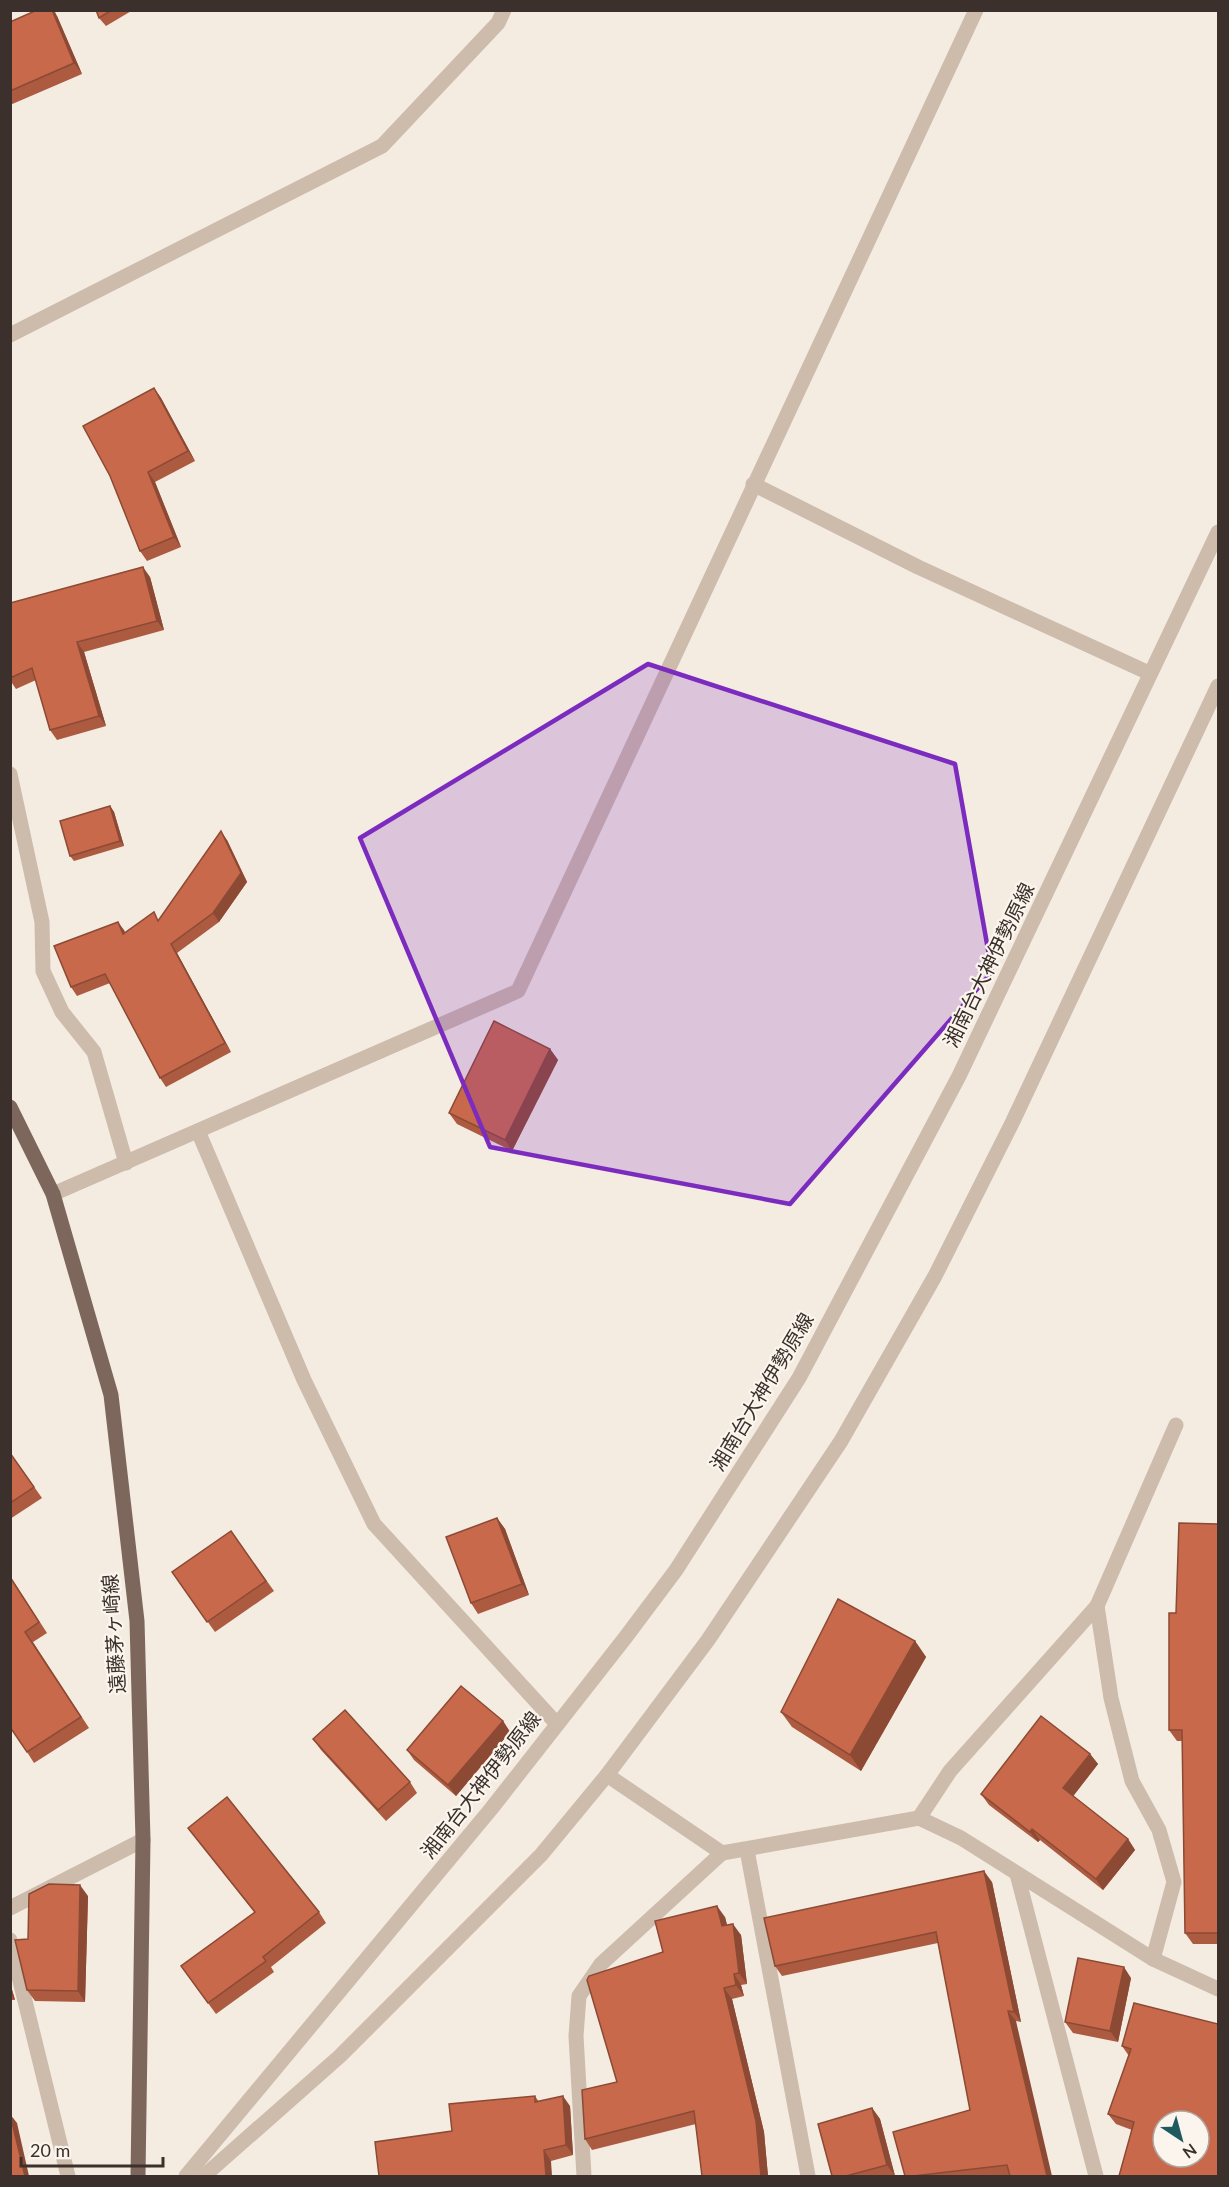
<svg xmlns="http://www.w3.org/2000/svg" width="1229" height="2187" font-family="Lato,'Noto Sans JP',sans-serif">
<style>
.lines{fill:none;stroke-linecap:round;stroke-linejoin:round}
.minor{stroke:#cdbbac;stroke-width:15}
.major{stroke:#7d675c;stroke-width:15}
.wall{fill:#ac5a40}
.shaded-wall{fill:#8c4a34}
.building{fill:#c8694b;stroke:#8c4a34;stroke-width:1.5;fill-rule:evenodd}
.marked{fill:#7b2cbf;fill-opacity:0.2;stroke:#7b2cbf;stroke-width:4.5;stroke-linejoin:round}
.labels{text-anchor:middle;stroke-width:4.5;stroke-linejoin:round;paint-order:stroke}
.street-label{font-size:20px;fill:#3b302b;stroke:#fbf5ee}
</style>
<rect width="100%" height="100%" fill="#f4ebe1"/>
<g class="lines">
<g class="minor">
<path d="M 10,335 L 382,146 L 498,23 L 504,10"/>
<path d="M 753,484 L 918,567 L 1149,673"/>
<path d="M 10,774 L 42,922 L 43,971 L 62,1012 L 94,1052 L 126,1163"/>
<path d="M 198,1131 L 304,1380 L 374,1524 L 556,1723"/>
<path d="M 53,1194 L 518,991 L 976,10"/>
<path d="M 1097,1606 L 1111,1698 L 1132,1781 L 1159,1830 L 1174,1882 L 1153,1959"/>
<path d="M 607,1775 L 722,1853 L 919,1818 L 961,1838 L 1153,1959 L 1218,1989"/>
<path d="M 919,1818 L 950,1771 L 1097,1606 L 1176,1425"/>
<path d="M 747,1850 L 808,2176"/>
<path d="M 1017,1874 L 1096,2176"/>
<path d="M 10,1908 L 143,1840"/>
<path d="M 10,1940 L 68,2176"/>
<path d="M 186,2176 L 491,1809 L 625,1638 L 676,1570 L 799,1378 L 959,1076 L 1218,532"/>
<path d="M 204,2176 L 340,2056 L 541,1855 L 607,1775 L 708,1640 L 841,1441 L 935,1276 L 1013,1121 L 1218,686"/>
<path d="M 584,2176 L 576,2036 L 579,1996 L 601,1964 L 722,1853"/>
</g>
<path class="major" d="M 10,1107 L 53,1194 L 111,1395 L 137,1621 L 143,1840 L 138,2176"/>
</g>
<g class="wall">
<path d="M 96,10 L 133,10 L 106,26 L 99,18 Z"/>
<path d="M 57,16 L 82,74 L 10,105 L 10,17 L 12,21 Z"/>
<path d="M 154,388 L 161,398 L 195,461 L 155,482 L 181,547 L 147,561 L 140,551 Z"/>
<path d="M 150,577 L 164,630 L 84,652 L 106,726 L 57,740 L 50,730 L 36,680 L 16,689 L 10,680 L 10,603 Z"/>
<path d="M 110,806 L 114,812 L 124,846 L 74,861 L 70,856 Z"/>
<path d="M 227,840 L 247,882 L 219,922 L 177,953 L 231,1052 L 166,1087 L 160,1078 L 110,983 L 77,996 L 71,987 L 124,930 L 125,933 L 159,920 Z"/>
<path d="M 550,1049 L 558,1060 L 512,1151 L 457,1124 L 449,1113 Z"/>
<path d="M 10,1453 L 42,1498 L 10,1519 Z"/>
<path d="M 497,1518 L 505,1529 L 529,1595 L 478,1614 L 471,1603 Z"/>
<path d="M 1218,1524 L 1218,1944 L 1193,1944 L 1185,1933 L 1182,1741 L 1177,1741 L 1169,1730 Z"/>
<path d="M 231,1531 L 274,1591 L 215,1632 L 172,1572 Z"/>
<path d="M 10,1576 L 47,1633 L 33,1642 L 89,1728 L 34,1763 L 27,1752 Z"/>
<path d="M 915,1641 L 926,1657 L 861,1771 L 792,1727 L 781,1712 Z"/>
<path d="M 503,1721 L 510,1732 L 456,1796 L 414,1760 L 407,1750 Z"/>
<path d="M 313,1739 L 410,1782 L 417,1793 L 386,1821 L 321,1750 Z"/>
<path d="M 1090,1754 L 1098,1764 L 1073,1796 L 1128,1839 L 1135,1850 L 1103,1890 L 1040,1840 L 1038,1842 L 989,1805 L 981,1794 Z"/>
<path d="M 188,1828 L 319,1912 L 326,1923 L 271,1967 L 274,1972 L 216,2014 L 181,1966 L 255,1913 Z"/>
<path d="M 992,1882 L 1021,2022 L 1016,2021 L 1010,2176 L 905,2176 L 970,2110 L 938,1943 L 782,1976 L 775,1966 Z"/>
<path d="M 88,1896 L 85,2002 L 35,2001 L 27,1990 L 28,1939 Z"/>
<path d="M 725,1917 L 727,1925 L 741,1935 L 747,1984 L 741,1985 L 744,1996 L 732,1999 L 764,2132 L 768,2176 L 702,2176 L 696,2124 L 592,2150 L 585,2139 L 617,2082 L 663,1952 Z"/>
<path d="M 1131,1978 L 1118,2042 L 1073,2033 L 1065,2022 Z"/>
<path d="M 10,1983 L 15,2000 L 10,2000 Z"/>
<path d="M 1218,2024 L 1132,2130 L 1116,2124 L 1108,2114 L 1129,2056 L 1122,2046 Z"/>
<path d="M 535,2096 L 539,2102 L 570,2106 L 573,2155 L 551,2161 L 452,2131 Z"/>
<path d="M 872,2108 L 880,2119 L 895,2176 L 832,2176 Z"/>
</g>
<g class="shaded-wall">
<path d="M 52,10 L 54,10 L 57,16 L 82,74 L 74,63 Z"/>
<path d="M 154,388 L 161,398 L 195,461 L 188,451 Z"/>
<path d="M 148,472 L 155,482 L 181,547 L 174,537 Z"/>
<path d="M 143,567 L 150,577 L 164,630 L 157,621 Z"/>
<path d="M 77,642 L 84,652 L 106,726 L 99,716 Z"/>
<path d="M 110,806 L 114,812 L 124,846 L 120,841 Z"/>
<path d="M 221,831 L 227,840 L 247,882 L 219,922 L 213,913 Z"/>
<path d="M 118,922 L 124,930 L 129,943 L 123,934 Z"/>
<path d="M 171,944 L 177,953 L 231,1052 L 225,1043 Z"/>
<path d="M 550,1049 L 558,1060 L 512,1151 L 505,1140 Z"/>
<path d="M 497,1518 L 505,1529 L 529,1595 L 522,1584 Z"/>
<path d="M 915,1641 L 926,1657 L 861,1771 L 850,1755 Z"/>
<path d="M 503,1721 L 510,1732 L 456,1796 L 448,1785 Z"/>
<path d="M 1090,1754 L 1098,1764 L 1071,1799 L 1063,1788 Z"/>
<path d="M 1032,1829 L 1040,1840 L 1038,1842 L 1030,1832 Z"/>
<path d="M 1128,1839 L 1135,1850 L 1103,1890 L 1096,1879 Z"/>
<path d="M 984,1871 L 992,1882 L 1021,2022 L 1014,2012 Z"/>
<path d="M 80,1885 L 88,1896 L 85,2002 L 78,1991 Z"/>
<path d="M 717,1906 L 725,1917 L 730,1937 L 722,1926 Z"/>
<path d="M 733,1924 L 741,1935 L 747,1984 L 739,1973 Z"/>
<path d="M 1124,1967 L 1131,1978 L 1118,2042 L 1110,2031 Z"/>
<path d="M 734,1974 L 741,1985 L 744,1996 L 736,1985 Z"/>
<path d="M 10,1983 L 15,2000 L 10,1994 Z"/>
<path d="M 724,1988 L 732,1999 L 764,2132 L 768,2176 L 761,2176 Z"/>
<path d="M 1008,2011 L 1016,2021 L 1052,2176 L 1047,2176 Z"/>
<path d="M 563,2096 L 570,2106 L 573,2155 L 566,2145 Z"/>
<path d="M 872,2108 L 880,2119 L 895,2176 L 887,2165 Z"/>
<path d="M 10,2114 L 17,2123 L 29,2176 L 25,2176 Z"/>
<path d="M 544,2150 L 551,2161 L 552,2176 L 546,2176 Z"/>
</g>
<g class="building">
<path d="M 37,10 L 52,10 L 74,63 L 10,91 L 10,22 Z"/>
<path d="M 96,10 L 112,10 L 99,18 Z"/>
<path d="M 154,388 L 188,451 L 148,472 L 174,537 L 140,551 L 110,476 L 83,426 Z"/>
<path d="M 143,567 L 157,621 L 77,642 L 99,716 L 50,730 L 32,668 L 10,678 L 10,603 Z"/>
<path d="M 110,806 L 120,841 L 70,856 L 60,821 Z"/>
<path d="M 221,831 L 241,873 L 213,913 L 171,944 L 225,1043 L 160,1078 L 105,974 L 71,987 L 54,946 L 118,922 L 123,934 L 154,912 L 158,921 Z"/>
<path d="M 494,1021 L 550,1049 L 505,1140 L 449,1113 Z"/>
<path d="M 10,1453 L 34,1487 L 10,1503 Z"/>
<path d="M 497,1518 L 522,1584 L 471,1603 L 446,1537 Z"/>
<path d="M 1179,1523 L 1218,1524 L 1218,1933 L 1185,1933 L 1182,1730 L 1169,1730 L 1169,1613 L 1176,1613 Z"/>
<path d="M 231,1531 L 266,1581 L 207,1622 L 172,1572 Z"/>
<path d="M 10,1577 L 39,1622 L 25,1632 L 81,1717 L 27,1752 L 10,1727 Z"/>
<path d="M 838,1599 L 915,1641 L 850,1755 L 781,1712 Z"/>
<path d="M 461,1686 L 503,1721 L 448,1785 L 407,1750 Z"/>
<path d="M 345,1710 L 410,1782 L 378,1810 L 313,1739 Z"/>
<path d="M 1041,1716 L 1090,1754 L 1063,1788 L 1128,1839 L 1096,1879 L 1032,1829 L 1030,1832 L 981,1794 Z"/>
<path d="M 227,1797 L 319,1912 L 263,1957 L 266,1961 L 208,2003 L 181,1966 L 255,1912 L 188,1828 Z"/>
<path d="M 984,1871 L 1014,2012 L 1008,2011 L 1047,2176 L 1010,2176 L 1007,2165 L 913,2176 L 905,2176 L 893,2132 L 970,2110 L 936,1932 L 775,1966 L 764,1918 Z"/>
<path d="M 49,1884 L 80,1885 L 78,1991 L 27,1990 L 15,1940 L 28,1939 L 29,1894 Z"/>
<path d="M 717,1906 L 722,1926 L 733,1924 L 739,1973 L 734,1974 L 736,1985 L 724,1988 L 756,2121 L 761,2176 L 702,2176 L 694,2111 L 585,2139 L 582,2090 L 617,2082 L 587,1980 L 589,1976 L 663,1952 L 655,1921 Z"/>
<path d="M 1078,1958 L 1124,1967 L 1110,2031 L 1065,2022 Z"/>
<path d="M 1134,2003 L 1218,2024 L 1218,2176 L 1119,2176 L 1134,2122 L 1108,2114 L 1131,2049 L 1122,2046 ZM 1163,2121 L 1199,2121 L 1199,2157 L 1163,2157 Z"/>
<path d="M 535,2096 L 535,2102 L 563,2096 L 566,2145 L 544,2150 L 546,2176 L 379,2176 L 375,2142 L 452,2131 L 449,2104 Z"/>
<path d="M 872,2108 L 887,2165 L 846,2176 L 832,2176 L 818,2124 Z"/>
<path d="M 10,2114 L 25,2176 L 10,2176 Z"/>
</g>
<path class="marked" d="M 648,664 L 955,764 L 992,972 L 790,1204 L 490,1147 L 360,838 Z"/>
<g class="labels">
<g class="street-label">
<text transform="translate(989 965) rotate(-64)" y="7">湘南台大神伊勢原線</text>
<text transform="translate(762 1392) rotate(-59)" y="7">湘南台大神伊勢原線</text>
<text transform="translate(114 1634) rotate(-94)" y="7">遠藤茅ヶ崎線</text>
<text transform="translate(481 1785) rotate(-52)" y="7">湘南台大神伊勢原線</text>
</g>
</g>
<rect width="1229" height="2187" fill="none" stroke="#3b302b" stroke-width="24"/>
<g transform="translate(1181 2139) rotate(144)"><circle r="28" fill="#fbf5ee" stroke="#aea6a0" stroke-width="1.5"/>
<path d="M0-4.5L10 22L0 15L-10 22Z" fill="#1f5a5e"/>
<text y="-9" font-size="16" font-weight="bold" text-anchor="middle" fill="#3b302b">N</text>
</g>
<path d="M21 2157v9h142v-9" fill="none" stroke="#3b302b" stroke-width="3"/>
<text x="30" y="2157" font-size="18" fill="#3b302b" stroke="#fbf5ee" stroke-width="4.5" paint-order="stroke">20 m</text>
</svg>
